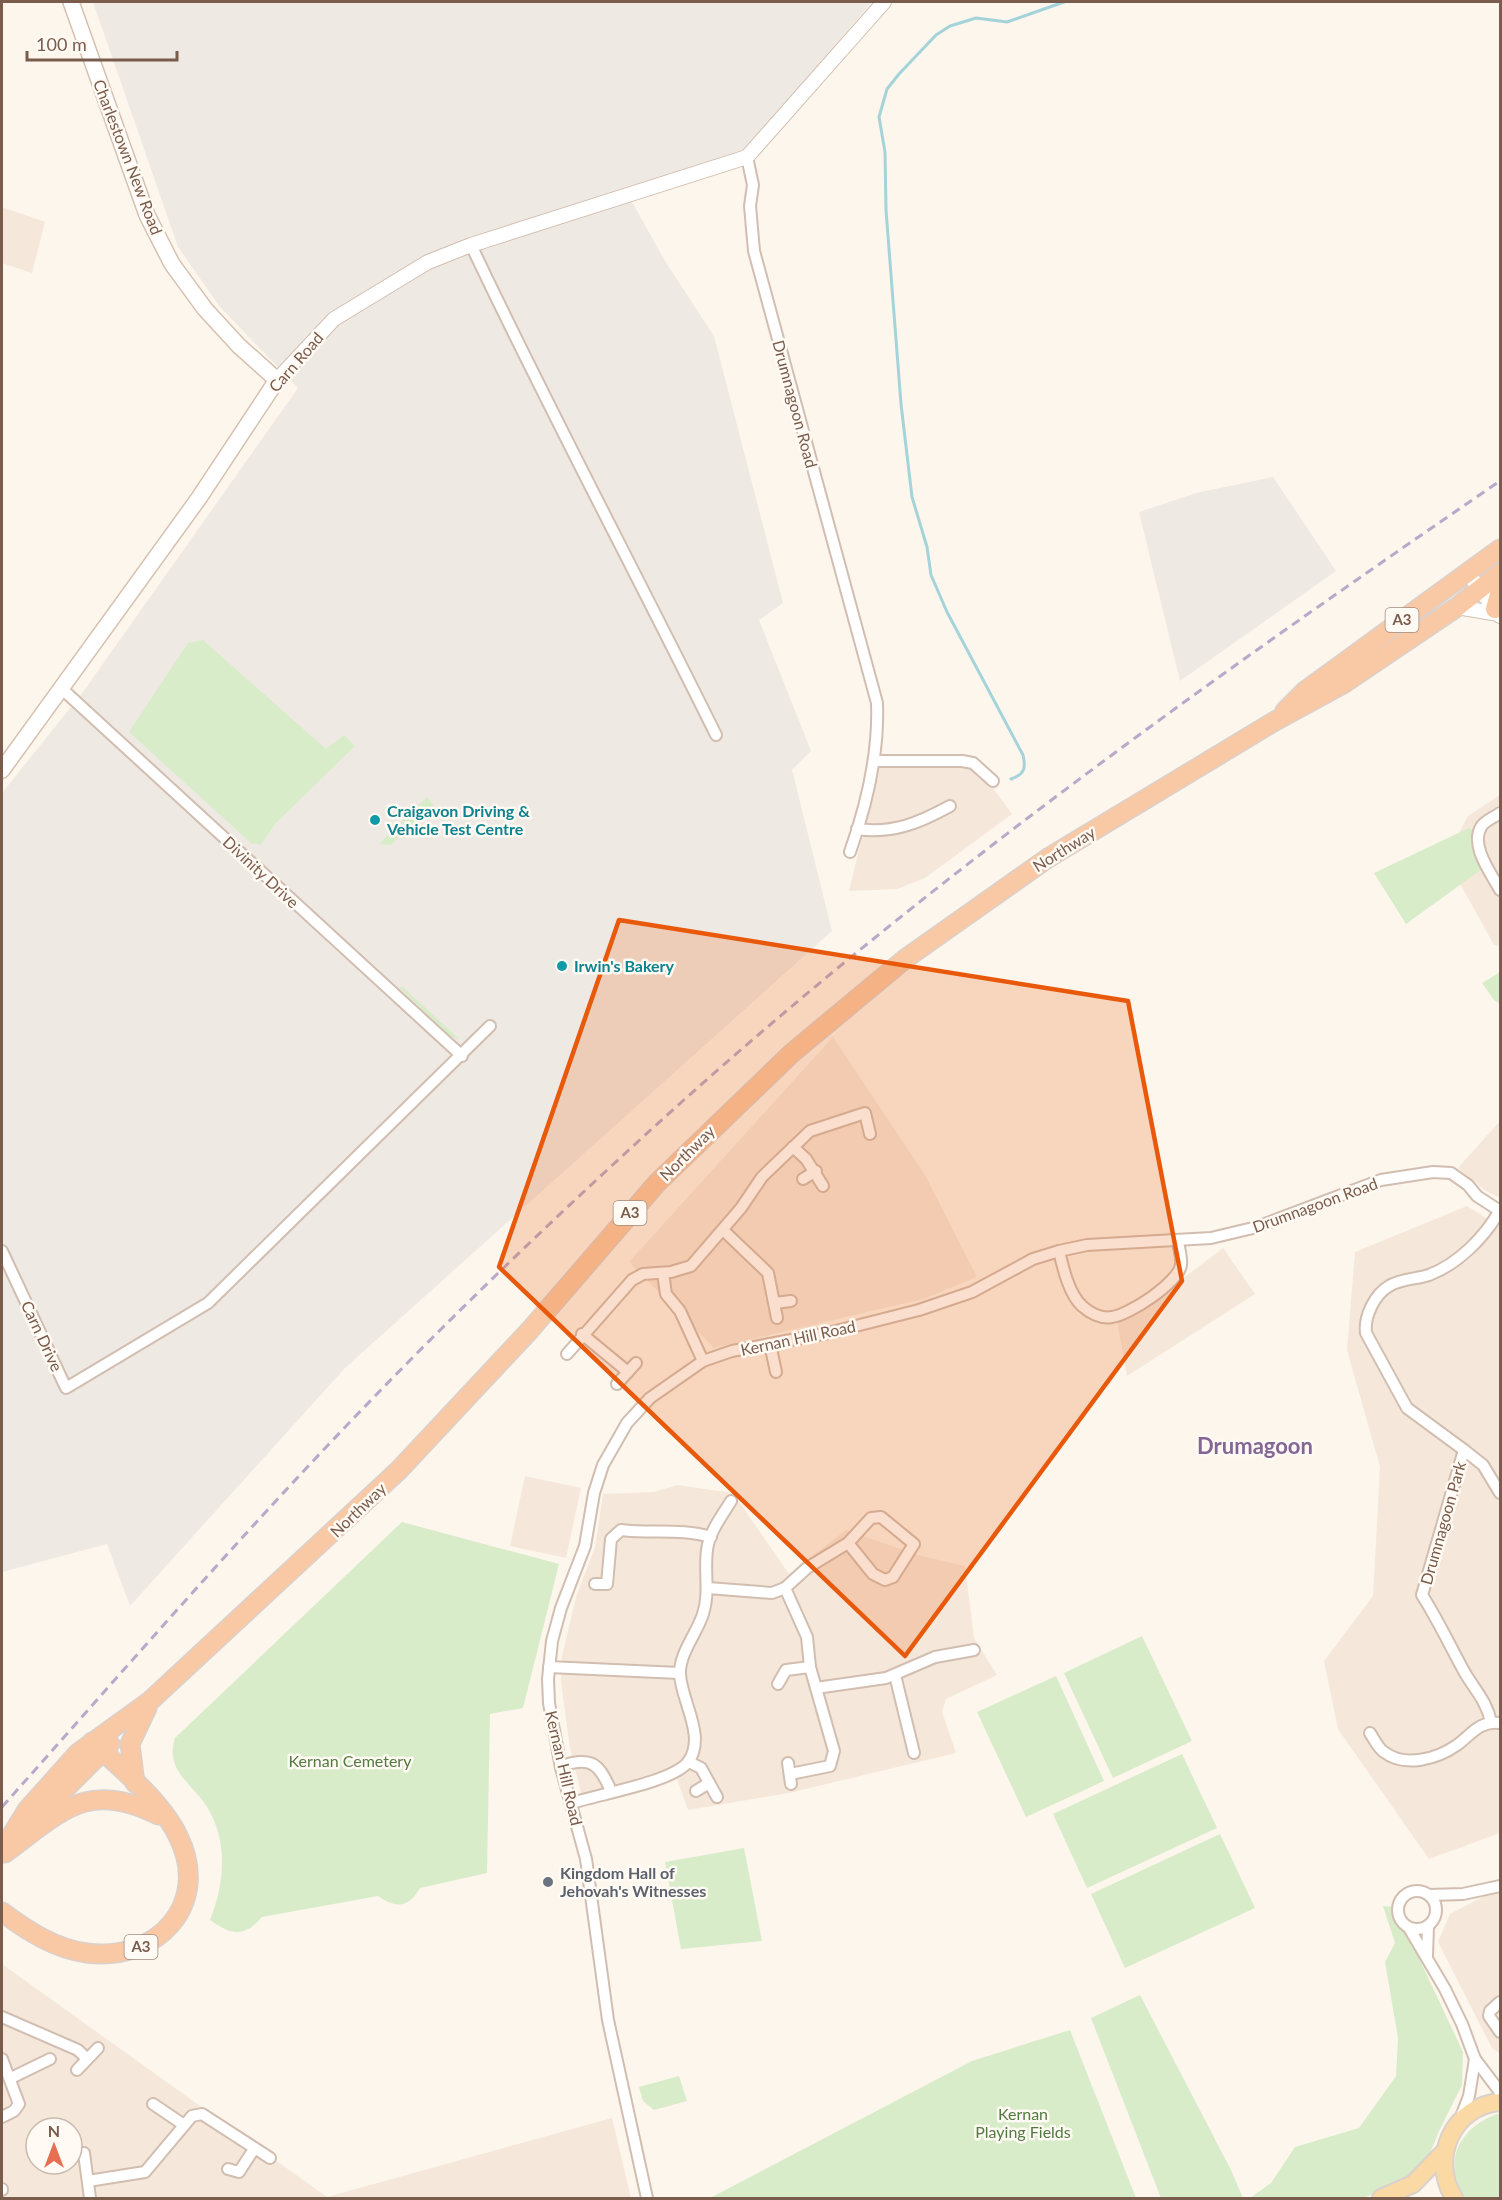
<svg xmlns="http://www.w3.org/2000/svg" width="1502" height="2200" font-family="Lato,sans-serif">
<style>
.residential{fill:#f5e8da;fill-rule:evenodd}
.industrial{fill:#efe9e4}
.green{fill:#d8ecc9}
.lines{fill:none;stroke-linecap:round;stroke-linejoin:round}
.stream{stroke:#a5d3da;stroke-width:3}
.minor-casing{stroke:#d1beb0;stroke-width:14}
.tertiary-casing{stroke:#d1beb0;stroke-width:16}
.secondary-casing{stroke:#d6c0b0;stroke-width:18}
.primary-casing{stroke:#dad1cd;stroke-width:20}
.trunk-casing{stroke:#dad1cd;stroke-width:21}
.minor{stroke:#fff;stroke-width:10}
.tertiary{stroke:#fff;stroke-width:14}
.secondary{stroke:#fff;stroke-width:15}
.primary{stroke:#fbd9a5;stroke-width:16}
.trunk{stroke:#f9c8a4;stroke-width:18}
.rail{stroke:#b9a8c9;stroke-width:3;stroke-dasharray:9 6;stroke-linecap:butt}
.marked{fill:#e8590c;fill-opacity:0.2;stroke:#e8590c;stroke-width:4.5;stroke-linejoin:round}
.culture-dot{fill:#0f9aa8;stroke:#fffaf3;stroke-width:2}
.worship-dot{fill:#6b7280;stroke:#fffaf3;stroke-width:2}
.labels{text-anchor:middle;stroke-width:5;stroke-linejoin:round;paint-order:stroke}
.shield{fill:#fffaf3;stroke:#a28b7f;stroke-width:1.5}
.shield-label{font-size:15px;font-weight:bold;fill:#7a5c4d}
.street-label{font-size:16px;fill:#7a5c4d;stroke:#fffaf3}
.culture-label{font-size:16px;font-weight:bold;fill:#0d838f;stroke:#fffaf3;text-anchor:start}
.park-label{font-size:16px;fill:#537a41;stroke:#fffaf3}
.worship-label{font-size:16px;font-weight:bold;fill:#5b616d;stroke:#fffaf3;text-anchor:start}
.district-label{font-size:22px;font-weight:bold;fill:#846695;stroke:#fffaf3}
</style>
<rect width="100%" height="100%" fill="#fdf6ec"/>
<g class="residential">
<path d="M 2,207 L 45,222 L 32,273 L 2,263 Z"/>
<path d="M 955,763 L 971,765 L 988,781 L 1012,814 L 925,878 L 897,889 L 849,891 L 879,768 Z"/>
<path d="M 1500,795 L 1500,946 L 1494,945 L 1453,871 L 1451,848 L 1468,816 Z"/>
<path d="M 833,1037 L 925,1175 L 977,1277 L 923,1299 L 714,1348 L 629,1262 Z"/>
<path d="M 1500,1121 L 1500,1198 L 1486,1191 L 1458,1168 Z"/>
<path d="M 1467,1206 L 1500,1227 L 1500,1833 L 1429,1859 L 1338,1729 L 1324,1661 L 1373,1596 L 1380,1467 L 1347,1350 L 1355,1252 Z"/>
<path d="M 1223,1248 L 1255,1294 L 1127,1376 L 1117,1321 L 1148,1305 Z"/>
<path d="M 525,1476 L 581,1488 L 566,1558 L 510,1546 Z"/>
<path d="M 677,1485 L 733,1493 L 789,1574 L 846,1530 L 918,1555 L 965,1566 L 974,1638 L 997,1675 L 946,1699 L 942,1712 L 956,1753 L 789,1793 L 688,1810 L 677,1779 L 584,1805 L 570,1748 L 561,1682 L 562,1656 L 576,1597 L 595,1547 L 603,1494 L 654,1492 Z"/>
<path d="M 1500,1888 L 1500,2054 L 1492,2048 L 1438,1942 L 1450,1914 Z"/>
<path d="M 2,1964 L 327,2197 L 612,2118 L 631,2198 L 2,2198 ZM 36,2128 L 72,2128 L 72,2164 L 36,2164 Z"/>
</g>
<g class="industrial">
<path d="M 93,2 L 872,2 L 748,146 L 734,155 L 626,191 L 665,261 L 714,336 L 783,603 L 759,620 L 811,751 L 792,770 L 832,931 L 345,1368 L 130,1606 L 107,1544 L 2,1572 L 2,793 L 83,692 L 298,388 L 220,307 L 178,247 Z"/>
<path d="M 1273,477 L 1336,571 L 1180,681 L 1139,512 L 1196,493 Z"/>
</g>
<g class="green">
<path d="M 203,640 L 326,749 L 344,735 L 355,746 L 275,824 L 260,846 L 256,843 L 252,844 L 129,732 L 188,643 Z"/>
<path d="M 427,797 L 435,807 L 404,838 L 400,836 L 391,845 L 379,844 Z"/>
<path d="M 1469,828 L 1475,832 L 1474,853 L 1482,869 L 1406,924 L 1374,873 Z"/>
<path d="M 1500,972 L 1500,1004 L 1494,1000 L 1482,983 Z"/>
<path d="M 399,987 L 403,987 L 459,1039 L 449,1036 Z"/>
<path d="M 402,1522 L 559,1564 L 523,1708 L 490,1714 L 487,1873 L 420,1888 C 408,1908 397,1909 378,1896 L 262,1917 C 244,1938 231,1935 210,1920 C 223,1887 228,1850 212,1816 C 199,1786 163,1774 175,1738 Z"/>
<path d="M 1142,1636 L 1192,1741 L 1113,1778 L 1064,1673 Z"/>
<path d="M 1056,1676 L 1104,1781 L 1026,1817 L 977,1712 Z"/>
<path d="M 1182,1754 L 1217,1828 L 1087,1888 L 1053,1814 Z"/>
<path d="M 1220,1834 L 1255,1908 L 1125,1968 L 1091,1894 Z"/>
<path d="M 744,1848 L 762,1941 L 681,1949 L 665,1862 Z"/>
<path d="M 1383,1906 L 1395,1907 L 1463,2052 L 1462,2085 L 1440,2129 L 1421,2175 L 1363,2198 L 1250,2198 L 1271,2183 L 1295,2147 L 1359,2128 L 1396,2076 L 1398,2038 L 1385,1962 L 1395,1943 Z"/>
<path d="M 1140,1995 L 1231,2170 L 1243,2198 L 1161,2198 L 1091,2018 Z"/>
<path d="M 1070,2030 L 1136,2198 L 710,2198 L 972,2061 Z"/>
<path d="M 679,2076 L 687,2101 L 654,2110 L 643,2101 L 639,2087 Z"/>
<path d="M 1500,2113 L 1500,2198 L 1465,2198 C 1461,2194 1459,2188 1457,2181 C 1447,2148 1469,2123 1500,2113 Z"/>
</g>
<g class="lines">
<path class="stream" d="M 1011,779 C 1025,774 1026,768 1023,755 L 947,612 L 931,575 L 927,547 L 912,497 L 901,404 L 886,210 L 885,152 L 879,117 L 887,89 L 899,74 L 936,35 L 950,26 L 976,18 L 1007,22 L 1064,2"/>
<defs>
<g id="minor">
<path d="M 747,157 L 753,185 L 750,206 L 754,251 L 877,703 C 879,754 867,804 850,852"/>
<path d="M 471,245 C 549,410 635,571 716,735"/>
<path d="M 61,688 L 462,1056"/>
<path d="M 874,761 L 962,761 L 973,763 L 993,781"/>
<path d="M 1500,813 C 1495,817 1484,821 1481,827 C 1470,846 1491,873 1500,890"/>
<path d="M 857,829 C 893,834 919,823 950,806"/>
<path d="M 793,1147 L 806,1159 L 823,1186"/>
<path d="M 803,1179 L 816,1171"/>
<path d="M 723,1230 L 768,1273 L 777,1318"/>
<path d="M 2,1251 L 66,1388 L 208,1303 L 490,1026"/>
<path d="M 1059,1251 C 1063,1268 1069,1294 1082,1306 C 1090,1313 1101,1319 1112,1317 C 1129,1315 1178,1283 1181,1265 C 1182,1258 1179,1248 1178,1242"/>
<path d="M 663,1273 L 666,1294 L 680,1311 L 703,1361"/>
<path d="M 775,1303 L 791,1301"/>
<path d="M 582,1334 L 628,1372"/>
<path d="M 770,1344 L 776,1372"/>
<path d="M 567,1354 L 632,1280 L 643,1274 L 671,1272 L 691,1266 L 741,1208 L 762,1177 L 810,1131 L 865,1113 L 870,1134"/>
<path d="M 617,1384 L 636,1363"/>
<path d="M 1464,1450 L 1407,1408 L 1366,1333 C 1364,1317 1374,1295 1389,1286 C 1400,1279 1417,1279 1429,1275 C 1458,1264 1485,1237 1500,1210"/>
<path d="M 595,1584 L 607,1584 L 611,1539 L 621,1530 C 652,1534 681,1528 711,1537"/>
<path d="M 708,1588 L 772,1593 L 785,1588 L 807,1637 L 810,1667 L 834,1751 L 830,1766 L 790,1774"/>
<path d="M 785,1588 L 807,1568 L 848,1543 L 871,1518 L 881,1517 L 914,1544 L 893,1577 L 885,1580 L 873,1574 L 848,1543"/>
<path d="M 549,1667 L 679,1673"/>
<path d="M 895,1675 L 914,1753"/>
<path d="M 778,1684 L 786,1670 L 810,1667"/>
<path d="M 816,1688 L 886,1678 L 935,1657 L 974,1650"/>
<path d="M 1491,1722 C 1487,1702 1475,1690 1465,1673 C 1450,1646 1438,1620 1422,1595 L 1464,1450 L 1483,1465 L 1500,1493"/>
<path d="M 1370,1733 C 1374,1739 1378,1748 1384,1752 C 1405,1768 1437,1759 1457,1745 C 1473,1733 1479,1721 1500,1723"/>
<path d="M 689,1762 L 701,1768 L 717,1797"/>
<path d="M 788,1763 L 791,1784"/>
<path d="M 561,1766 C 591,1756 599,1763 611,1791"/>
<path d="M 696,1791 L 709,1783"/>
<path d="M 572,1803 C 599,1794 673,1782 688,1762 C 707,1737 681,1701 680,1674 C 679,1654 697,1633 703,1614 C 710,1593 704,1572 707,1550 C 709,1532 722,1516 731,1501"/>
<circle cx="1417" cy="1910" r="19"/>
<path d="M 1429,1895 L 1463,1894 L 1500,1886"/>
<path d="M 1409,1928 L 1445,1989 L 1462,2024 L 1475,2059 L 1500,2092"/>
<path d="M 1427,1956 L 1428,1926"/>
<path d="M 1500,2002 L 1490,2011 L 1489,2016 L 1500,2032"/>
<path d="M 2,2017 L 78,2050 L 87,2059"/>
<path d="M 2,2059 L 19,2104 L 14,2111 L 2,2117"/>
<path d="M 77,2070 L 98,2048"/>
<path d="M 11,2078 L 50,2059"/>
<path d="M 153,2104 L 184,2125"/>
<path d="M 1461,2117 L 1469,2096 L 1475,2059"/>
<path d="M 84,2153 L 90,2198"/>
<path d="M 228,2169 L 239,2172 L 254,2149"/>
<path d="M 88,2181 L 145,2172 L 192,2116 L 202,2114 L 270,2158"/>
<path d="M 2,2190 L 2,2189"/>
<path d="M 647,2198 L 608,2020 L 586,1859 L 561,1768 L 549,1703 L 548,1679 L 552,1641 L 561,1608 L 585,1546 L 594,1493 L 603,1465 L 627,1423 L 650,1398 L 703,1361 L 732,1351 L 828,1333 L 919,1310 L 972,1292 L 1033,1259 L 1059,1251 L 1087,1245 L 1211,1238 L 1257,1227 L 1381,1180 L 1433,1172 L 1451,1173 L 1468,1185 L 1477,1196 L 1500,1211"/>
</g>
<g id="tertiary">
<path d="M 277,380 L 334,319 L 428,262 L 471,245 L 747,157 L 884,2"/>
<path d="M 1467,572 L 1500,616"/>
<path d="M 1457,607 L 1499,614"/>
</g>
<path id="secondary" d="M 2,770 L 199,498 L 277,380 L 239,346 L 205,309 L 172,264 L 147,215 L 71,2"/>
<g id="primary">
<path d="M 1381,2198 L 1413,2184 L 1445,2151"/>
<path d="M 1454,2198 C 1430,2159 1452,2106 1500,2102"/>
</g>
<g id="trunk">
<path d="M 1495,609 L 1500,591"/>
<path d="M 1285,711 L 1305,691 L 1500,549"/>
<path d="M 135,1783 L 130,1744 L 147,1708"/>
<path d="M 34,1820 L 110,1744"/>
<path d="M 2,1851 L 27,1810 L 78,1753 L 150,1701 L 399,1470 L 530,1330 L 657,1183 L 792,1053 L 905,959 L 1048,858 L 1275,721 L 1343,684 L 1457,607 L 1500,573"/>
<path d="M 5,1853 C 61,1812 87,1779 158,1815"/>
<path d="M 2,1912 C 26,1930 55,1949 87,1953 C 157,1962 212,1904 178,1836 C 162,1802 120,1767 92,1742"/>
</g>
</defs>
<use href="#minor" class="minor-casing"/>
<use href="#tertiary" class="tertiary-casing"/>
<use href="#secondary" class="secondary-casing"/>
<use href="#primary" class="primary-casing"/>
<use href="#trunk" class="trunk-casing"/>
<use href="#minor" class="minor"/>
<use href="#tertiary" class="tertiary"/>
<use href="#secondary" class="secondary"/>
<use href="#primary" class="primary"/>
<use href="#trunk" class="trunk"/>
<path class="rail" d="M 2,1807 C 125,1669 246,1529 375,1396 C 468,1300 567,1206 666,1116 C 926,881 1212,678 1500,481"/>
</g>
<path class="marked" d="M 619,920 L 1128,1001 L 1182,1281 L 905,1656 L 499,1267 Z"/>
<g class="culture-dot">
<circle cx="375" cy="820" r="6"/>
<circle cx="562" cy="966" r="6"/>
</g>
<circle class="worship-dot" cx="548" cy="1882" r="6"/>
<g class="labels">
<g class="shield">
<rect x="1385.5" y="608" width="33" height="24" rx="4.5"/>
<rect x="613.5" y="1201" width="33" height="24" rx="4.5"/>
<rect x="124.5" y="1935" width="33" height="24" rx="4.5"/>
</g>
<g class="shield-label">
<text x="1402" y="625">A3</text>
<text x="630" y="1218">A3</text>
<text x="141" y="1952">A3</text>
</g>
<g class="street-label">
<text transform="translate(128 157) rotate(69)" y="6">Charlestown New Road</text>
<text transform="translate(296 362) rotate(-49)" y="6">Carn Road</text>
<text transform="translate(795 404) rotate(75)" y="6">Drumnagoon Road</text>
<text transform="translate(1064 849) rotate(-32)" y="6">Northway</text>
<text transform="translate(261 872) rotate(43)" y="6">Divinity Drive</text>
<text transform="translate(687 1153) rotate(-45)" y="6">Northway</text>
<text transform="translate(1315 1205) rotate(-20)" y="6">Drumnagoon Road</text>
<text transform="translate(42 1336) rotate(65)" y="6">Carn Drive</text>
<text transform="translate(798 1338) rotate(-12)" y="6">Kernan Hill Road</text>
<text transform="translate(358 1510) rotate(-44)" y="6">Northway</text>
<text transform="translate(1443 1523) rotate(-74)" y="6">Drumnagoon Park</text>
<text transform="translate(564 1768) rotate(77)" y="6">Kernan Hill Road</text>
</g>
<g class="culture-label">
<text x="387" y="817">Craigavon Driving &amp;<tspan x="387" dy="18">Vehicle Test Centre</tspan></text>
<text x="574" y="972">Irwin's Bakery</text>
</g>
<g class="park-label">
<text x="350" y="1767">Kernan Cemetery</text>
<text x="1023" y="2120">Kernan<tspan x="1023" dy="18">Playing Fields</tspan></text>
</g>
<g class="worship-label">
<text x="560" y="1879">Kingdom Hall of<tspan x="560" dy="18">Jehovah's Witnesses</tspan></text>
</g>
<g class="district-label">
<text x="1255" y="1454">Drumagoon</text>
</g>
</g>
<rect width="1502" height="2200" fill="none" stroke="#7a5c4d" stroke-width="6"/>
<g transform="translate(54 2146)"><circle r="28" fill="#fffaf3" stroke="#cabbb1" stroke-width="1.5"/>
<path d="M0-4.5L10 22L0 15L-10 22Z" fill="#e76f51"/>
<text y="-9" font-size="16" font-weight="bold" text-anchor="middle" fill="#7a5c4d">N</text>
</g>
<path d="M27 51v9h150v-9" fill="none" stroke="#7a5c4d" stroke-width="3"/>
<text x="36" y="51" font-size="18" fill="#7a5c4d" stroke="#fffaf3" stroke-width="4.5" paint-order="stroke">100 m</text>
</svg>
